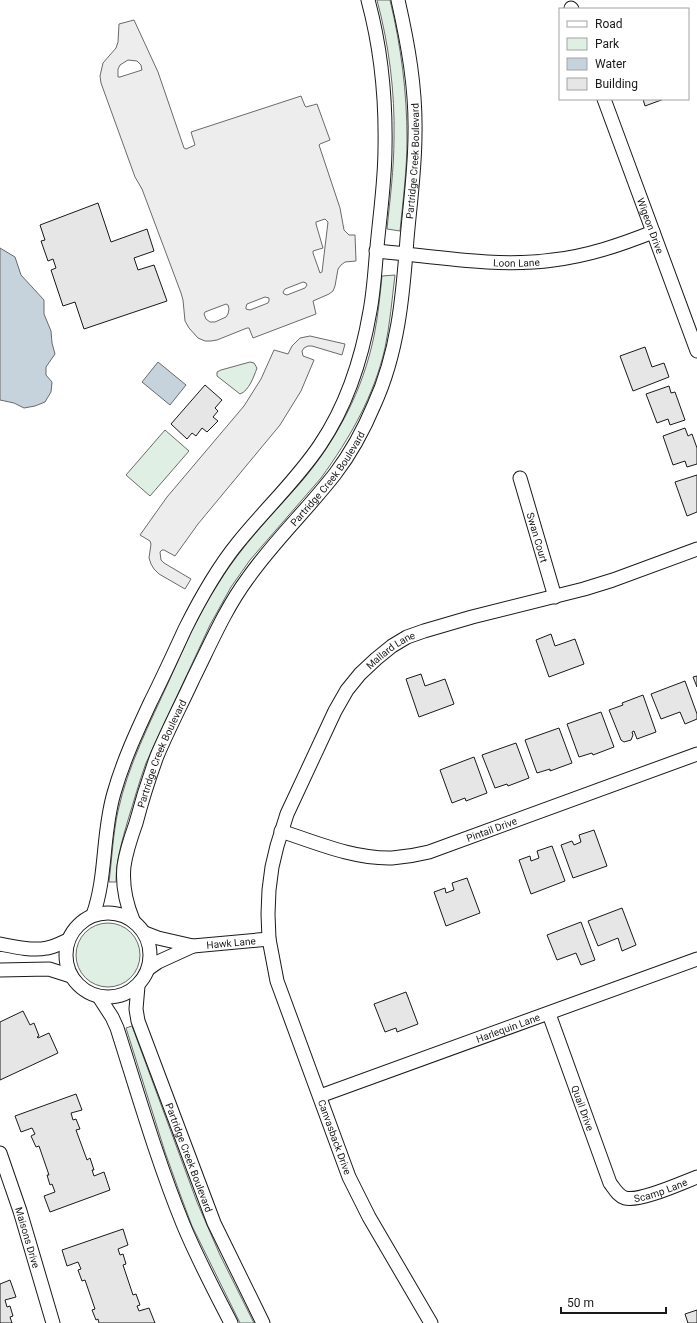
<svg xmlns="http://www.w3.org/2000/svg" width="697" height="1323" font-family="Roboto,sans-serif">
<style>
.green{fill:#e0efe3;stroke:#6a6a6a}
.parking{fill:#ededed;stroke:#6a6a6a;fill-rule:evenodd}
.water{fill:#c6d2dc;stroke:#6a6a6a}
.building{fill:#e6e6e6;stroke:#1a1a1a}
.lines{fill:none;stroke-linecap:round;stroke-linejoin:round}
.minor-casing{stroke:#1a1a1a;stroke-width:15}
.minor{stroke:#fff;stroke-width:13}
.labels{text-anchor:middle;stroke-width:3;stroke-linejoin:round;paint-order:stroke}
.street-label{font-size:10px;fill:#1a1a1a;stroke:#fff}
</style>
<rect width="100%" height="100%" fill="#fff"/>
<g class="green">
<path d="M 377,0 L 390,0 C 401,46 407,92 407,139 C 407,170 403,200 400,231 L 387,229 C 390,199 394,169 394,138 C 395,92 389,45 377,0 Z"/>
<path d="M 395,275 C 392,299 390,324 385,348 C 374,396 350,438 321,478 L 250,560 L 231,587 L 210,625 L 146,763 C 139,782 134,801 128,820 C 122,841 116,860 116,882 L 109,882 C 112,858 113,834 118,811 C 128,765 150,723 169,681 C 184,648 198,614 218,584 C 241,546 273,514 302,481 C 337,439 363,390 374,336 C 378,316 380,296 382,276 Z"/>
<path d="M 250,362 L 254,363 L 257,368 C 254,376 249,391 240,394 L 217,376 L 217,372 L 221,370 Z"/>
<path d="M 165,430 L 189,451 L 150,496 L 126,475 Z"/>
<circle cx="108" cy="955" r="32"/>
<path d="M 132,1026 L 197,1202 L 220,1255 L 254,1323 L 240,1323 L 192,1226 L 180,1194 L 165,1152 L 126,1028 Z"/>
</g>
<g class="parking">
<path d="M 134,20 L 158,72 L 184,148 L 186,149 L 195,145 L 191,132 L 301,96 L 305,106 L 306,107 L 317,104 L 330,140 L 320,144 L 319,145 L 340,208 L 344,230 L 349,235 L 355,235 L 356,261 L 345,262 L 341,265 L 338,269 L 335,286 L 333,291 L 329,294 L 313,301 L 316,314 L 253,338 L 249,328 L 247,328 L 217,340 L 211,341 L 205,341 L 198,338 L 189,328 L 185,321 L 183,300 L 181,293 L 142,189 L 135,177 L 101,83 L 100,76 L 103,63 L 116,48 L 118,42 L 119,24 ZM 128,60 L 137,61 L 141,65 L 142,70 L 120,77 L 118,77 L 118,69 L 120,65 ZM 325,219 L 328,222 L 322,272 L 320,273 L 313,253 L 313,251 L 323,248 L 316,224 L 316,222 ZM 303,282 L 306,283 L 307,285 L 305,288 L 287,295 L 284,294 L 283,292 L 285,289 ZM 265,297 L 269,298 L 269,301 L 268,303 L 250,310 L 246,309 L 246,307 L 247,304 ZM 226,304 L 228,305 L 229,309 L 228,314 L 226,317 L 215,322 L 210,322 L 206,319 L 204,314 L 205,312 Z"/>
<path d="M 310,336 L 345,344 L 342,355 L 312,346 L 308,346 L 304,348 L 302,351 L 303,356 L 314,360 L 301,391 L 280,425 L 198,524 L 175,556 L 164,550 L 162,550 L 160,552 L 161,560 L 164,563 L 191,579 L 185,589 L 159,574 L 154,569 L 151,564 L 149,558 L 151,544 L 150,541 L 140,535 L 167,497 L 244,406 L 261,379 L 274,350 L 288,354 L 292,346 L 300,338 Z"/>
</g>
<g class="water">
<path d="M 0,248 L 15,257 L 21,275 L 44,300 L 44,314 L 51,331 L 52,343 L 55,354 L 46,367 L 46,375 L 52,382 L 51,392 L 45,402 L 35,406 L 24,408 L 14,403 L 0,400 Z"/>
<path d="M 158,362 L 186,385 L 170,405 L 142,382 Z"/>
</g>
<g class="building">
<path d="M 643,99 L 664,99 L 645,106 Z"/>
<path d="M 98,203 L 111,242 L 147,229 L 154,251 L 134,258 L 138,270 L 154,265 L 167,301 L 84,329 L 75,302 L 63,306 L 51,270 L 56,268 L 53,259 L 48,261 L 41,241 L 45,240 L 40,225 Z"/>
<path d="M 645,347 L 652,367 L 664,363 L 669,377 L 633,391 L 620,356 Z"/>
<path d="M 205,385 L 222,400 L 215,408 L 218,411 L 213,417 L 218,421 L 207,432 L 202,428 L 196,436 L 192,433 L 187,439 L 171,424 Z"/>
<path d="M 669,386 L 671,393 L 675,392 L 685,420 L 670,425 L 668,419 L 657,423 L 646,394 Z"/>
<path d="M 685,428 L 688,436 L 692,434 L 697,448 L 697,464 L 687,467 L 685,461 L 673,465 L 663,436 Z"/>
<path d="M 697,475 L 697,512 L 687,516 L 675,482 Z"/>
<path d="M 551,634 L 555,646 L 575,639 L 584,664 L 549,677 L 536,640 Z"/>
<path d="M 421,674 L 425,686 L 445,679 L 454,704 L 419,717 L 406,679 Z"/>
<path d="M 697,676 L 697,687 L 693,677 Z"/>
<path d="M 685,681 L 697,714 L 697,719 L 685,724 L 680,712 L 661,719 L 651,694 Z"/>
<path d="M 643,695 L 656,732 L 637,739 L 634,731 L 632,732 L 633,735 L 631,740 L 624,742 L 621,740 L 609,710 L 623,705 L 622,703 Z"/>
<path d="M 601,712 L 614,747 L 593,755 L 592,753 L 579,757 L 567,724 Z"/>
<path d="M 559,728 L 572,763 L 550,771 L 550,769 L 537,773 L 525,740 Z"/>
<path d="M 516,743 L 529,778 L 508,786 L 507,784 L 495,788 L 482,755 Z"/>
<path d="M 474,757 L 487,793 L 466,801 L 465,798 L 452,803 L 440,770 Z"/>
<path d="M 594,830 L 607,866 L 573,878 L 561,845 L 572,841 L 574,845 L 581,842 L 579,835 Z"/>
<path d="M 552,846 L 565,881 L 531,894 L 519,860 L 530,856 L 531,861 L 539,858 L 537,851 Z"/>
<path d="M 467,878 L 480,913 L 446,926 L 434,892 L 445,888 L 446,893 L 454,890 L 452,883 Z"/>
<path d="M 622,908 L 636,945 L 622,951 L 618,938 L 598,946 L 588,921 Z"/>
<path d="M 581,922 L 595,960 L 581,965 L 576,953 L 557,960 L 547,935 Z"/>
<path d="M 406,992 L 418,1024 L 397,1032 L 396,1028 L 385,1032 L 374,1004 Z"/>
<path d="M 23,1011 L 30,1025 L 34,1023 L 39,1036 L 37,1037 L 38,1038 L 49,1033 L 58,1053 L 0,1080 L 0,1022 Z"/>
<path d="M 76,1094 L 82,1110 L 71,1113 L 73,1120 L 76,1119 L 80,1129 L 76,1130 L 87,1160 L 90,1158 L 94,1170 L 92,1170 L 94,1176 L 104,1172 L 110,1190 L 50,1212 L 44,1196 L 55,1192 L 52,1184 L 50,1185 L 47,1175 L 49,1175 L 39,1146 L 36,1147 L 31,1136 L 35,1134 L 32,1128 L 21,1132 L 15,1116 Z"/>
<path d="M 123,1229 L 128,1245 L 118,1249 L 120,1255 L 123,1254 L 126,1264 L 123,1265 L 133,1295 L 136,1294 L 140,1305 L 137,1306 L 139,1311 L 149,1308 L 155,1323 L 99,1323 L 98,1319 L 96,1320 L 92,1310 L 95,1309 L 85,1280 L 82,1281 L 78,1270 L 81,1269 L 78,1262 L 67,1266 L 62,1250 Z"/>
<path d="M 10,1280 L 16,1297 L 5,1300 L 7,1307 L 10,1306 L 13,1316 L 10,1317 L 12,1323 L 0,1323 L 0,1284 Z"/>
<path d="M 697,1310 L 697,1323 L 688,1323 L 685,1314 Z"/>
</g>
<g class="lines">
<defs>
<g id="minor">
<path d="M 571,8 L 572,9"/>
<path id="s1" d="M 604,99 L 697,351"/>
<path id="s2" d="M 376,251 C 433,256 497,268 553,260 C 588,256 620,245 653,232"/>
<path id="s3" d="M 520,478 L 555,597"/>
<path id="s4" d="M 281,831 C 317,843 354,859 392,858 C 405,857 417,855 429,852 L 697,754"/>
<circle cx="108" cy="955" r="42"/>
<path d="M 93,915 C 107,876 102,833 114,793 C 123,761 137,731 151,701 C 163,677 174,653 185,629 C 200,599 216,570 237,544 C 264,510 296,481 320,445 C 347,405 362,358 370,311 C 374,290 375,268 377,247 C 380,214 385,181 385,148 C 386,97 381,48 368,0"/>
<path id="s5" d="M 133,920 C 126,903 122,885 124,866 C 126,852 131,837 136,823 C 142,800 149,778 157,756 C 168,730 181,705 193,679 C 210,645 225,609 248,578 C 274,541 307,510 335,474 C 351,453 364,429 374,405 C 398,353 403,295 407,239 C 410,204 415,169 415,134 C 416,88 408,44 398,0"/>
<path id="s6" d="M 145,933 L 158,938 L 193,946 L 269,939"/>
<path d="M 0,944 C 15,947 32,951 47,948 C 54,947 61,943 68,940"/>
<path d="M 148,969 L 158,962 L 193,946"/>
<path d="M 0,970 L 49,969 L 71,976"/>
<path id="s7" d="M 138,986 L 136,1009 L 138,1021 L 214,1223 L 263,1323"/>
<path d="M 99,997 L 112,1017 L 117,1028 C 138,1094 157,1160 183,1224 C 197,1258 214,1290 231,1323"/>
<path id="s8" d="M 549,1014 L 610,1183 C 614,1188 618,1196 625,1198 C 640,1202 681,1183 697,1177"/>
<path id="s9" d="M 320,1096 L 697,959"/>
<path id="s10" d="M 0,1153 L 20,1211 L 53,1323"/>
<path id="s11" d="M 431,1323 L 369,1217 L 349,1177 L 277,981 L 269,939 L 268,914 L 269,890 L 272,867 L 277,846 L 287,814 L 335,711 L 347,690 L 360,674 L 376,659 L 392,646 L 407,637 L 424,631 L 472,617 L 584,589 L 613,580 L 697,549"/>
</g>
</defs>
<use href="#minor" class="minor-casing"/>
<use href="#minor" class="minor"/>
</g>
<g class="labels">
<g class="street-label">
<text dy="4" stroke="none"><textPath href="#s5" startOffset="834">Partridge Creek Boulevard</textPath></text>
<text dy="4" stroke="none"><textPath href="#s1" startOffset="135">Wigeon Drive</textPath></text>
<text dy="4" stroke="none"><textPath href="#s2" startOffset="141">Loon Lane</textPath></text>
<text dy="4" stroke="none"><textPath href="#s5" startOffset="498">Partridge Creek Boulevard</textPath></text>
<text dy="4" stroke="none"><textPath href="#s3" startOffset="62">Swan Court</textPath></text>
<text dy="4" stroke="none"><textPath href="#s11" startOffset="744">Mallard Lane</textPath></text>
<text dy="4" stroke="none"><textPath href="#s5" startOffset="174">Partridge Creek Boulevard</textPath></text>
<text dy="4" stroke="none"><textPath href="#s4" startOffset="219">Pintail Drive</textPath></text>
<text dy="4" stroke="none"><textPath href="#s6" startOffset="88">Hawk Lane</textPath></text>
<text dy="4" stroke="none"><textPath href="#s9" startOffset="200">Harlequin Lane</textPath></text>
<text dy="4" stroke="none"><textPath href="#s8" startOffset="100">Quail Drive</textPath></text>
<text transform="translate(335 1137) rotate(70)" y="4">Canvasback Drive</text>
<text dy="4" stroke="none"><textPath href="#s7" startOffset="181">Partridge Creek Boulevard</textPath></text>
<text dy="4" stroke="none"><textPath href="#s8" startOffset="238">Scamp Lane</textPath></text>
<text dy="4" stroke="none"><textPath href="#s10" startOffset="89">Maisons Drive</textPath></text>
</g>
</g>
<rect x="559" y="8" width="130" height="92" fill="#ffffff" stroke="#a3a3a3"/>
<rect x="567" y="21" width="20" height="6" fill="#ffffff" stroke="#a3a3a3"/>
<text x="595" y="28" font-size="12" fill="#1a1a1a">Road</text>
<rect x="567" y="38" width="20" height="12" fill="#e0efe3" stroke="#a3a3a3"/>
<text x="595" y="48" font-size="12" fill="#1a1a1a">Park</text>
<rect x="567" y="58" width="20" height="12" fill="#c6d2dc" stroke="#a3a3a3"/>
<text x="595" y="68" font-size="12" fill="#1a1a1a">Water</text>
<rect x="567" y="78" width="20" height="12" fill="#e6e6e6" stroke="#a3a3a3"/>
<text x="595" y="88" font-size="12" fill="#1a1a1a">Building</text>
<path d="M561 1307v6h105v-6" fill="none" stroke="#1a1a1a" stroke-width="2"/>
<text x="567" y="1307" font-size="12" fill="#1a1a1a" stroke="#ffffff" stroke-width="3" paint-order="stroke">50 m</text>
</svg>
